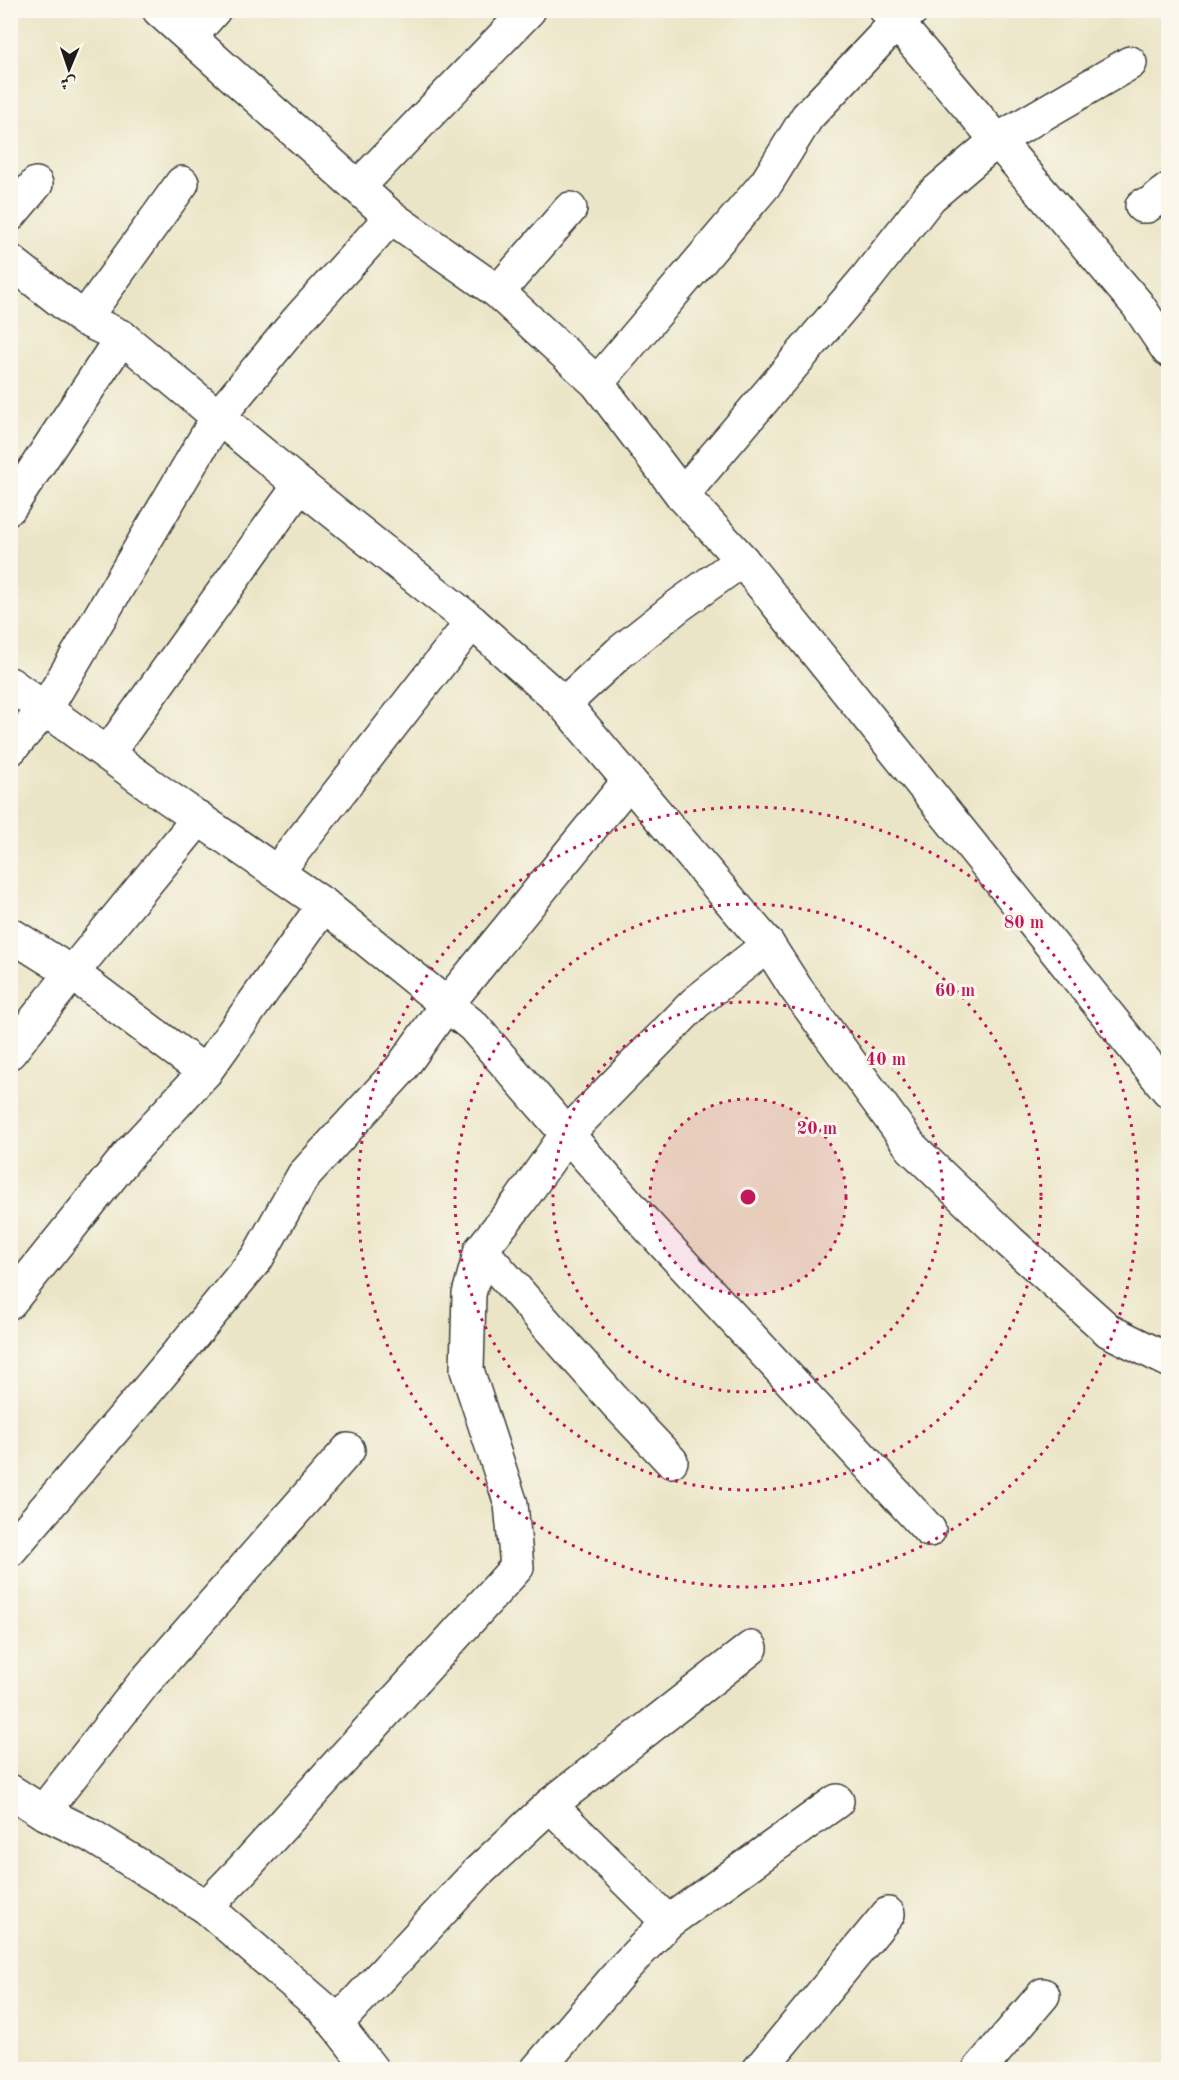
<svg xmlns="http://www.w3.org/2000/svg" width="1179" height="2080" font-family="'Old Standard TT',Amiri,serif">
<style>
.lines{fill:none;stroke-linecap:round;stroke-linejoin:round}
.minor-casing{stroke:#3b3a36;stroke-width:36}
.minor{stroke:#fff;stroke-width:33}
.ring{fill:none;stroke:#c2185b;stroke-width:3;stroke-dasharray:3 6}
.centre{fill:#c2185b;stroke:#fbf7ec;stroke-width:3}
.ring-label{font-size:18px;text-anchor:middle;font-weight:bold;fill:#c2185b;stroke:#fbf7ec;stroke-width:6;stroke-linejoin:round;paint-order:stroke}
</style>
<rect width="100%" height="100%" fill="#fbf7ec"/>
<filter id="ink" filterUnits="userSpaceOnUse"><feTurbulence type="fractalNoise" baseFrequency=".0167" numOctaves="2"/><feDisplacementMap in="SourceGraphic" scale="12" xChannelSelector="R" yChannelSelector="G"/><feConvolveMatrix kernelMatrix="1 2 1 2 8 2 1 2 1" color-interpolation-filters="sRGB"/></filter>
<filter id="wash" filterUnits="userSpaceOnUse"><feTurbulence type="fractalNoise" baseFrequency=".008" numOctaves="4" result="noise"/><feDisplacementMap in="SourceGraphic" scale="24" xChannelSelector="R" yChannelSelector="G"/><feGaussianBlur stdDeviation="1.35" result="paint"/><feColorMatrix in="noise" values="0 0 0 0 0 0 0 0 0 0 0 0 0 0 0 0 0 1.4 0 .05"/><feComposite in="paint" operator="in"/></filter>
<g filter="url(#wash)">
<rect width="100%" height="100%" fill="#ebe5c7"/>
</g>
<g filter="url(#ink)">
<g class="lines">
<defs>
<g id="minor">
<path d="M 159,10 L 391,217 L 498,292 L 597,383 L 682,495 L 742,560 L 1168,1090"/>
<path d="M 886,10 L 1137,304 L 1168,350"/>
<path d="M 191,36 L 214,10"/>
<path d="M 358,187 L 529,10"/>
<path d="M 1142,206 L 1147,206 L 1168,190"/>
<path d="M 10,215 L 36,184"/>
<path d="M 10,261 L 84,319 L 122,337 L 300,485 L 472,622 L 564,704 L 768,945 L 795,987 L 912,1148 L 1010,1242 L 1109,1331 L 1168,1360"/>
<path d="M 498,292 L 570,209"/>
<path d="M 84,319 L 182,183"/>
<path d="M 597,383 L 767,182 L 807,117 L 897,22 L 912,10"/>
<path d="M 682,495 L 865,280 L 930,197 L 996,141 L 1130,63"/>
<path d="M 10,507 L 122,337"/>
<path d="M 10,684 L 160,792 L 324,905 L 473,1026 L 644,1222 L 929,1530"/>
<path d="M 564,704 L 619,653 L 678,606 L 742,560"/>
<path d="M 10,749 L 46,708 L 218,417 L 298,320 L 391,217"/>
<path d="M 108,753 L 300,485"/>
<path d="M 277,872 L 472,622"/>
<path d="M 10,934 L 72,973 L 205,1072"/>
<path d="M 10,1052 L 72,973 L 199,818"/>
<path d="M 481,1250 L 618,1405 L 671,1461"/>
<path d="M 10,1302 L 129,1154 L 205,1072 L 324,905"/>
<path d="M 10,1550 L 151,1386 L 257,1258 L 303,1176 L 400,1070 L 447,1004 L 629,781"/>
<path d="M 10,1791 L 43,1812 L 90,1835 L 206,1907 L 325,2010 L 372,2070"/>
<path d="M 550,1805 L 668,1922"/>
<path d="M 43,1812 L 143,1684 L 348,1450"/>
<path d="M 206,1907 L 242,1870 L 517,1567 L 511,1504 L 467,1370 L 469,1294 L 481,1250 L 520,1201 L 567,1134 L 695,1003 L 768,945"/>
<path d="M 336,2024 L 477,1873 L 550,1805 L 751,1648"/>
<path d="M 537,2070 L 623,1969 L 668,1922 L 837,1801"/>
<path d="M 759,2070 L 888,1914"/>
<path d="M 979,2070 L 1043,1995"/>
</g>
</defs>
<use href="#minor" class="minor-casing"/>
<use href="#minor" class="minor"/>
</g>
</g>
<circle cx="748" cy="1197" r="98" fill="#c2185b" fill-opacity=".12"/>
<g class="ring">
<circle cx="748" cy="1197" r="98"/>
<circle cx="748" cy="1197" r="195"/>
<circle cx="748" cy="1197" r="293"/>
<circle cx="748" cy="1197" r="390"/>
</g>
<circle cx="748" cy="1197" r="9" class="centre"/>
<g class="ring-label">
<text x="1024" y="928">80 m</text>
<text x="955" y="996">60 m</text>
<text x="886" y="1065">40 m</text>
<text x="817" y="1134">20 m</text>
</g>
<rect width="1179" height="2080" fill="none" stroke="#fbf7ec" stroke-width="36"/>
<g transform="translate(69 69) rotate(182)" stroke="#fbf7ec" stroke-width="4.5" paint-order="stroke">
<path d="M0-4.5L10 22L0 15L-10 22Z" fill="#1c1c1c"/>
<text y="-9" font-size="16" font-weight="bold" text-anchor="middle" fill="#1c1c1c">ش</text>
</g>
</svg>
